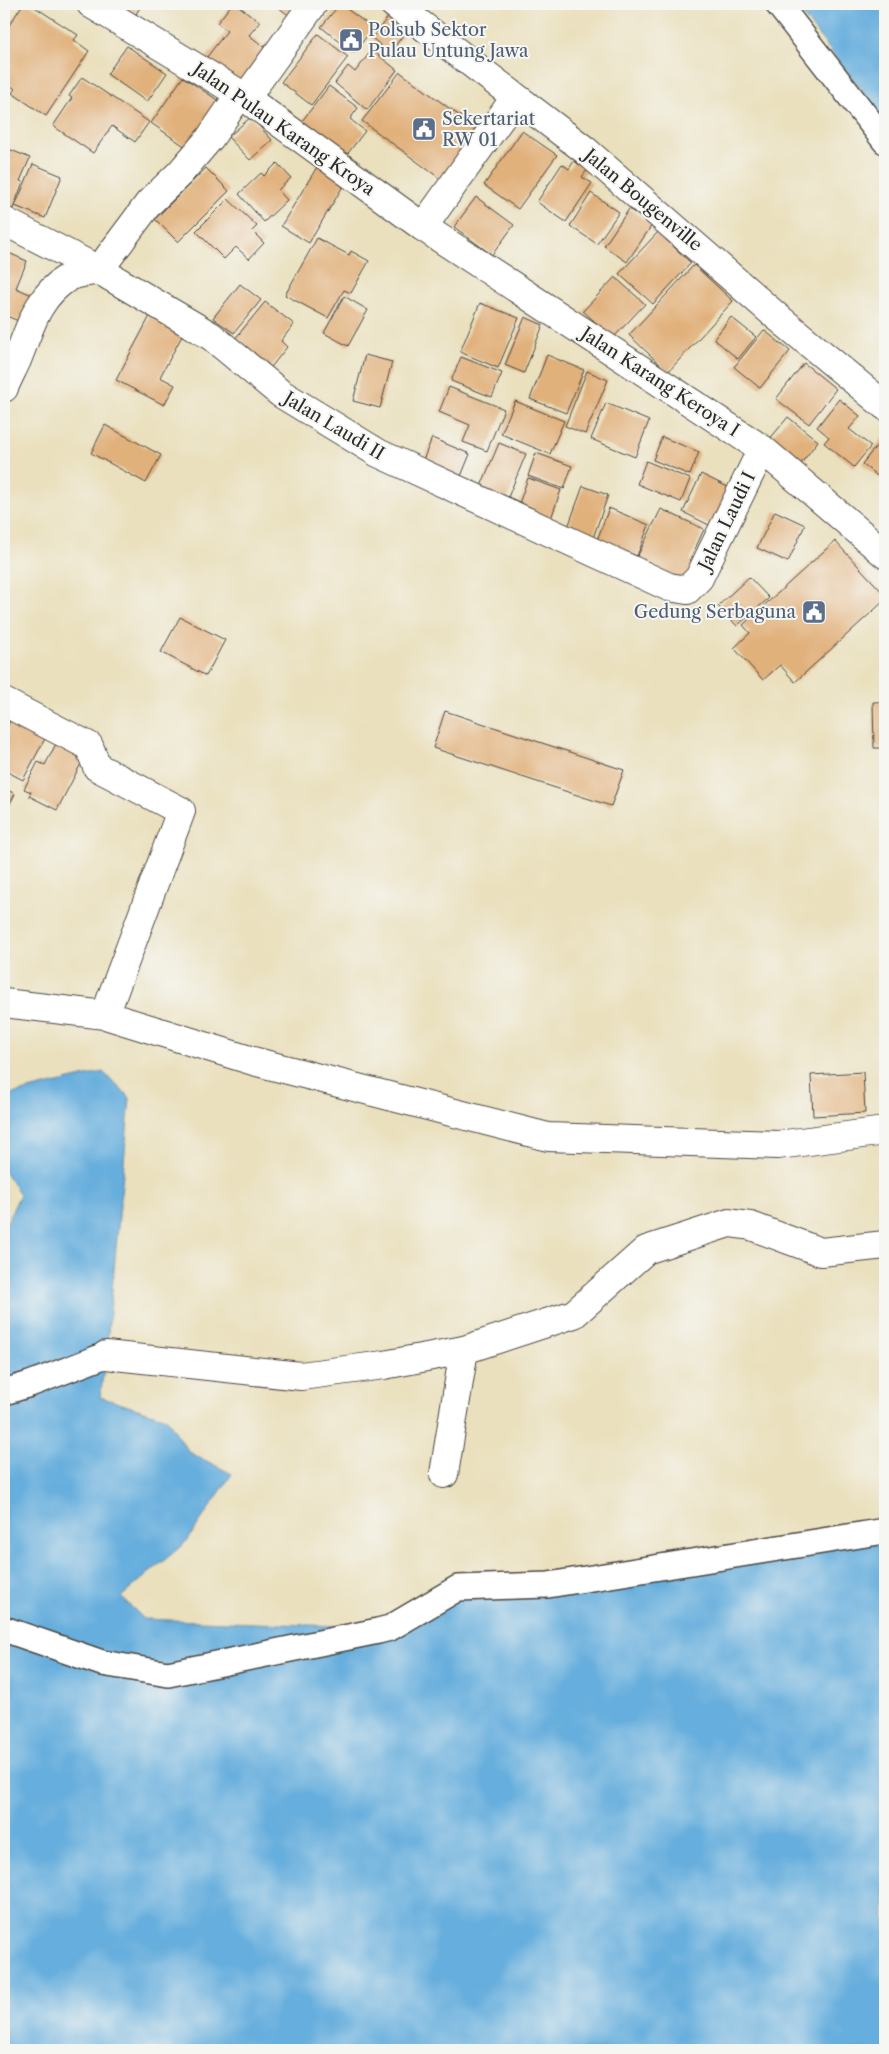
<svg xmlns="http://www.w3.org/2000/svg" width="889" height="2054" font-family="'Libre Caslon Text',serif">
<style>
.water{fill:#66aedd;stroke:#486c84}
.building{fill:#e1b17b}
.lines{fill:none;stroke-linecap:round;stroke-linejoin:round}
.pedestrian-casing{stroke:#484641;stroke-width:28}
.minor-casing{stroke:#484641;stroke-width:30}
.pedestrian{stroke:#fff;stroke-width:25}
.minor{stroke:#fff;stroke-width:28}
.labels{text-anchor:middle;stroke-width:4;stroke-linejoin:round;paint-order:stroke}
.service-label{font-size:18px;fill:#4e5e75;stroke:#f6f6f2;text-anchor:start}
.street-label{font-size:18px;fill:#2b2b2b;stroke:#f6f6f2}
</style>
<rect width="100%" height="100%" fill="#f6f6f2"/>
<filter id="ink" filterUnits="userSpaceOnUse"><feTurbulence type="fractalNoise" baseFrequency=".02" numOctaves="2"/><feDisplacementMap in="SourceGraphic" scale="10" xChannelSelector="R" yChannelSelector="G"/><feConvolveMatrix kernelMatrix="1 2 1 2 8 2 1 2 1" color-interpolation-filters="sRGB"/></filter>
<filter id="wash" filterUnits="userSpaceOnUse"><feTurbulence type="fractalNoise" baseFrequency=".0096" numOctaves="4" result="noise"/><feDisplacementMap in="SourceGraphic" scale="20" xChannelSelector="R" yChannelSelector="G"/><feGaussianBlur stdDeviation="1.12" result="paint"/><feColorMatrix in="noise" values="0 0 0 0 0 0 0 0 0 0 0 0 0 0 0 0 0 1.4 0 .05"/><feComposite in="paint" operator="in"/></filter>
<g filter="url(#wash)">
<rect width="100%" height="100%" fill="#eae0bd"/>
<g class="water">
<path d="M 794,4 L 885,4 L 885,120 Z"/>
<path d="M 103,1072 L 130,1098 L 106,1355 L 100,1397 L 166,1418 L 189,1452 L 232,1474 L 187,1541 L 121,1597 L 144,1619 L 390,1628 L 456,1597 L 885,1536 L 885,2050 L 4,2050 L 4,1228 L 20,1194 L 4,1171 L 4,1096 Z"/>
</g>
<g id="blocks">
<g class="building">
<path d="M 23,4 L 30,4 L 78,35 L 74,40 L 89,51 L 46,116 L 12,93 L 15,89 L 4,81 L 4,33 Z"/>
<path d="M 115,4 L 142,4 L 135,16 Z"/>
<path d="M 232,4 L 236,4 L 260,22 L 249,35 L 274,55 L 244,93 L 203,62 L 227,31 L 217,23 Z"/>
<path d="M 274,4 L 309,4 L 296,21 Z"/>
<path d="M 340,4 L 373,28 L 354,53 L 321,27 Z"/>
<path d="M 388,17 L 406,31 L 390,53 L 372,38 Z"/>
<path d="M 318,34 L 348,57 L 311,105 L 281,82 Z"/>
<path d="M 127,46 L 167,73 L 147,102 L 107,74 Z"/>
<path d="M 372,50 L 397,70 L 367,110 L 335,83 L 348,66 L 355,72 Z"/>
<path d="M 400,72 L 487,136 L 450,186 L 362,121 Z"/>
<path d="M 82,77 L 149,122 L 135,142 L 112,126 L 93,153 L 53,126 L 72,98 L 69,96 Z"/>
<path d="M 183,77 L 225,105 L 193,152 L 151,123 Z"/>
<path d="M 329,86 L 358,108 L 350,119 L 365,131 L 342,161 L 323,138 L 302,121 Z"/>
<path d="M 251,117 L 272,140 L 250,160 L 228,137 Z"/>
<path d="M 522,131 L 557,155 L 518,209 L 484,185 Z"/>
<path d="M 4,147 L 30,158 L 20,181 L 23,182 L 12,211 L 4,207 Z"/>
<path d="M 574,161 L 587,170 L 582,177 L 592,183 L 566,222 L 537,202 L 562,164 L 569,169 Z"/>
<path d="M 320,162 L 348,178 L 309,243 L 281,226 Z"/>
<path d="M 277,163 L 291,178 L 278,190 L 287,200 L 264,222 L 239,194 L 261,173 L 264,176 Z"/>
<path d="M 33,164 L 62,176 L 45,218 L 15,206 Z"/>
<path d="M 206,168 L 229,191 L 178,242 L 155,219 Z"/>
<path d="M 591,193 L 619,212 L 597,244 L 570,226 Z"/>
<path d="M 476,197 L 514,225 L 492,255 L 454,227 Z"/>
<path d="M 228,199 L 257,226 L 252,231 L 264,243 L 249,259 L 236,247 L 224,259 L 196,231 Z"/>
<path d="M 629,209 L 652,225 L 627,262 L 604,246 Z"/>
<path d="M 658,232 L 691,263 L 653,304 L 619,274 Z"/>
<path d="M 317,238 L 349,255 L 351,251 L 369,261 L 351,293 L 344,290 L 328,318 L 285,295 Z"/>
<path d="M 4,251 L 27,261 L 16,288 L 32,295 L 21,322 L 4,315 Z"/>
<path d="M 694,265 L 733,301 L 668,372 L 629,335 Z"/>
<path d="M 615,277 L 645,304 L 613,338 L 583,311 Z"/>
<path d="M 240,284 L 261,300 L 234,333 L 213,318 Z"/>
<path d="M 344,296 L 368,310 L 348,346 L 324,333 Z"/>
<path d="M 265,302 L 294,324 L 281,341 L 287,347 L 268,371 L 230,345 Z"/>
<path d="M 480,303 L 519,318 L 498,368 L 460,352 Z"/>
<path d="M 150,316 L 183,334 L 160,377 L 175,385 L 164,405 L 116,380 Z"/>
<path d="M 525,317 L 543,325 L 524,373 L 505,365 Z"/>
<path d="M 731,317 L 756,337 L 738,359 L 714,339 Z"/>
<path d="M 764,330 L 790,351 L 760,388 L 734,367 Z"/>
<path d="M 365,355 L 392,362 L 380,408 L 353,401 Z"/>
<path d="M 547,355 L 584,370 L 566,413 L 530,399 Z"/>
<path d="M 461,357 L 502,373 L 492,397 L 451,381 Z"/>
<path d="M 804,363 L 836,389 L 809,424 L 776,399 Z"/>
<path d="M 587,371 L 608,380 L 585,434 L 565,426 Z"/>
<path d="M 449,387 L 504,409 L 487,451 L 463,442 L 470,425 L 439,412 Z"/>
<path d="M 839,399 L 860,416 L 849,429 L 871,446 L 854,467 L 824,443 L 829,437 L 817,427 Z"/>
<path d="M 515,401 L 564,421 L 550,454 L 501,434 Z"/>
<path d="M 606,403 L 649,421 L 635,457 L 591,439 Z"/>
<path d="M 788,417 L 818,441 L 800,465 L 769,440 Z"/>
<path d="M 105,425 L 161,455 L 146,483 L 91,453 Z"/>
<path d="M 885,435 L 885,482 L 862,464 Z"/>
<path d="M 662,437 L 699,452 L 690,475 L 653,460 Z"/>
<path d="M 432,438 L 470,454 L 457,486 L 419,470 Z"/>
<path d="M 499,443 L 526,454 L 506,502 L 479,491 Z"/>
<path d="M 536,453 L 572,466 L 564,489 L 528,476 Z"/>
<path d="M 646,461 L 690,479 L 681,502 L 637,484 Z"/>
<path d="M 701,474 L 734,490 L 715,528 L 683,512 Z"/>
<path d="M 528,478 L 561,490 L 548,527 L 515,515 Z"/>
<path d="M 583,486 L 608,495 L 590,547 L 564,538 Z"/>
<path d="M 609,508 L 649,525 L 637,556 L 597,540 Z"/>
<path d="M 661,509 L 704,529 L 690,560 L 700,565 L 690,585 L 634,563 Z"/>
<path d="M 775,511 L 805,525 L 788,562 L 757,548 Z"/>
<path d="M 835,541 L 885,595 L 885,600 L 795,682 L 780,665 L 763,680 L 734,648 L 750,633 L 743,625 Z"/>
<path d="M 749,577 L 769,598 L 737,626 L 718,606 Z"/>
<path d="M 180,617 L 225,640 L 206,676 L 161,652 Z"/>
<path d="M 873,702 L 885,702 L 885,748 L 874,748 Z"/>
<path d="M 445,711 L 624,770 L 611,806 L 433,748 Z"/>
<path d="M 14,713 L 49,731 L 23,780 L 4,770 L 4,733 Z"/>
<path d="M 58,740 L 86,754 L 57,810 L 29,796 L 31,792 L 24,789 L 38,762 L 45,765 Z"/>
<path d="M 4,788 L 15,794 L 4,815 Z"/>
<path d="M 863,1072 L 865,1113 L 813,1116 L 811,1075 Z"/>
</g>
</g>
</g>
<g filter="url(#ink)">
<use href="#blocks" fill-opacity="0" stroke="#484641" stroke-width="1"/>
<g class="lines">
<defs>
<g id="pedestrian">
<path d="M 778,4 L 885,141"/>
<path d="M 4,1392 L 30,1384 L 106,1355"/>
<path d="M 4,1629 L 102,1663 L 168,1674 L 378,1631 L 390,1628 L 458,1588 L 548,1585 L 885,1531"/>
</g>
<g id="minor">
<path d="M 91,4 L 240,94 L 423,227 L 762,449 L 885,554"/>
<path d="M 394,4 L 585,150 L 775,315 L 885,406"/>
<path d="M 245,99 L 313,4"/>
<path d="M 4,221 L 99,270 L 211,336 L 280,393 L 378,453 L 669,587 L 687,590 L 699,578 L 762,449"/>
<path d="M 423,227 L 515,98"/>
<path d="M 4,388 C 8,378 13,369 17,360 C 30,328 37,296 69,277 C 77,273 90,272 99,270 L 149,203 L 180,173 L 210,138 L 240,94"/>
<path d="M 4,702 L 89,746 L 97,767 L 181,811 L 105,1015 L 253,1061 L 548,1137 L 778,1145 L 885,1131"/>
<path d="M 4,1003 L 105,1015"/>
<path d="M 106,1355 L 301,1376 L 384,1365 L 464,1350"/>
<path d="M 444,1474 L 464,1350 L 574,1314 L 646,1250 L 729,1223 L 751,1226 L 821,1252 L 885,1245"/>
</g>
</defs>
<use href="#pedestrian" class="pedestrian-casing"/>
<use href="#minor" class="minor-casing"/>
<use href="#pedestrian" class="pedestrian"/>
<use href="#minor" class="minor"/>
</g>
</g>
<defs>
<symbol id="civic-square" viewBox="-11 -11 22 22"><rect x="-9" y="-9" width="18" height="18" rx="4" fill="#5c6f8a" stroke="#f6f6f2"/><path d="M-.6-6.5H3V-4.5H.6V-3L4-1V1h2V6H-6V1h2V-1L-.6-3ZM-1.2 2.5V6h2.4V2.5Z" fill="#fff"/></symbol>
</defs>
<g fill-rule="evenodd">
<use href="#civic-square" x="337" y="26" width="28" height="28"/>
<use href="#civic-square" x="410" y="115" width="28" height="28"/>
<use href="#civic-square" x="800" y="598" width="28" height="28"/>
</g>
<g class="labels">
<g class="service-label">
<text x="368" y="36">Polsub Sektor<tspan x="368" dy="21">Pulau Untung Jawa</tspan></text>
<text x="442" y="125">Sekertariat<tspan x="442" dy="21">RW 01</tspan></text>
<text x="796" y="618" text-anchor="end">Gedung Serbaguna</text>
</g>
<g class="street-label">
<text transform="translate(284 129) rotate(35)" y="6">Jalan Pulau Karang Kroya</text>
<text transform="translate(643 200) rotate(40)" y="6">Jalan Bougenville</text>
<text transform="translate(660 382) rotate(33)" y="6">Jalan Karang Keroya I</text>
<text transform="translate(334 426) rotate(31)" y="6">Jalan Laudi II</text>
<text transform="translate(727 521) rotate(-64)" y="6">Jalan Laudi I</text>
</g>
</g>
<rect width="889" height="2054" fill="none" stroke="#f6f6f2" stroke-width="20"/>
</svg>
